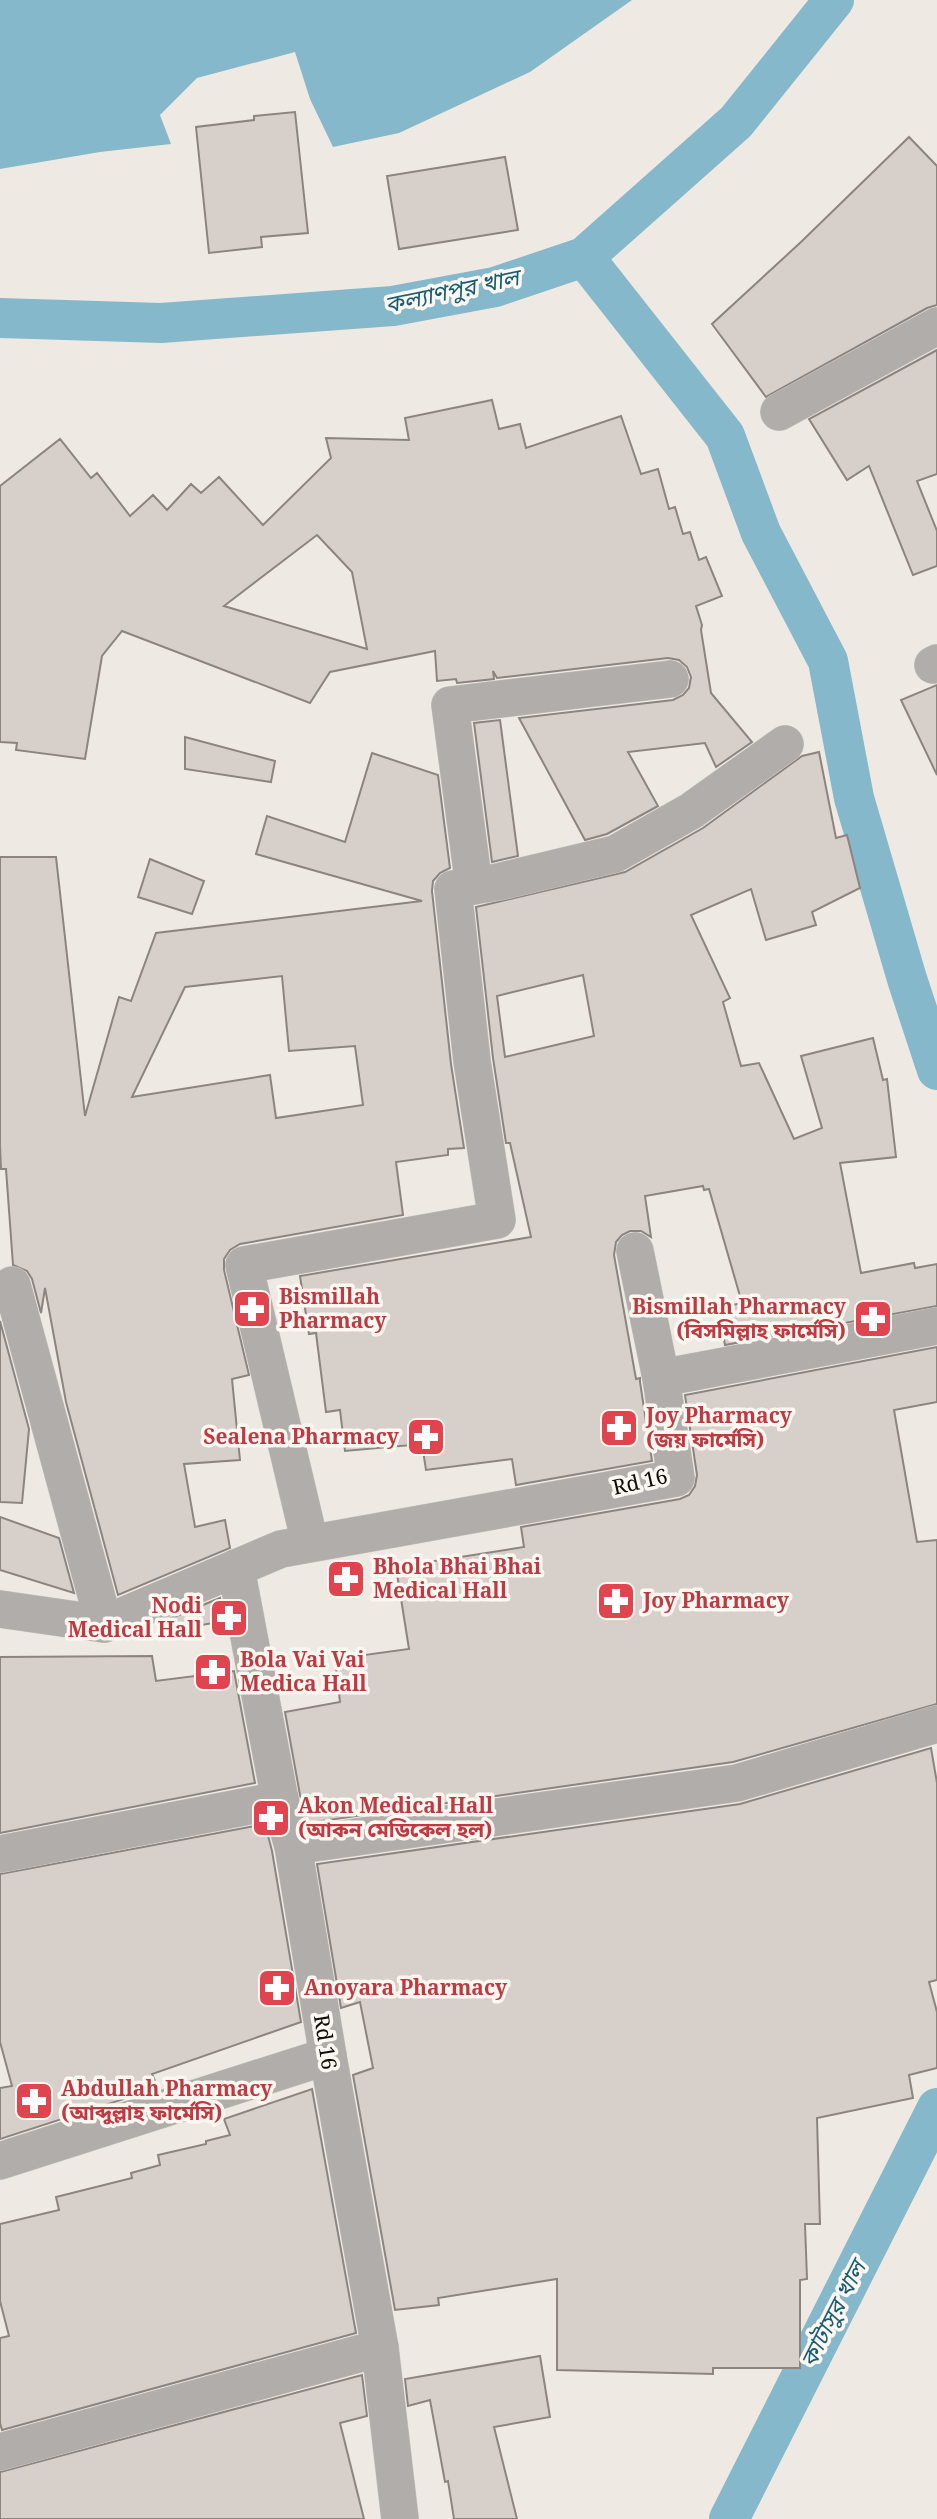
<svg xmlns="http://www.w3.org/2000/svg" width="937" height="2519" font-family="'Noto Serif','Noto Sans Bengali',serif">
<style>
.water{fill:#85b8ca}
.lines{fill:none;stroke-linecap:round;stroke-linejoin:round}
.canal{stroke:#85b8ca;stroke-width:40}
.building{fill:#d7cfca;stroke:#8c8480;stroke-width:2;fill-rule:evenodd}
.street-casing{stroke:#cac7c1;stroke-width:38}
.street{stroke:#b0adab;stroke-width:37}
.labels{text-anchor:middle;stroke-width:7;stroke-linejoin:round;paint-order:stroke}
.health-label{font-size:21px;font-weight:bold;fill:#be3a42;stroke:#fcf7f0;text-anchor:start}
.street-label{font-size:21px;fill:#100e0c;stroke:#fcf7f0}
.water-label{font-size:23px;font-style:italic;fill:#1a5d70;stroke:#fcf7f0}
</style>
<rect width="100%" height="100%" fill="#eeeae3"/>
<path class="water" d="M 0,0 L 632,0 L 530,72 L 399,133 L 333,147 L 310,99 L 295,52 L 197,78 L 160,115 L 171,144 L 100,152 L 0,169 Z"/>
<g class="lines">
<g class="canal">
<path d="M 584,257 L 725,436 L 761,533 L 828,661 L 854,798 L 907,979 L 937,1070"/>
<path d="M 0,318 L 161,323 L 393,306 L 495,287 L 584,257 L 736,122 L 834,0"/>
<path d="M 729,2519 L 937,2108"/>
</g>
</g>
<g class="building">
<path d="M 295,112 L 308,233 L 261,237 L 262,247 L 209,253 L 196,127 L 254,120 L 254,116 Z"/>
<path d="M 909,137 L 937,166 L 937,305 L 927,308 L 766,397 L 712,324 L 801,242 Z"/>
<path d="M 505,157 L 518,230 L 399,249 L 387,176 Z"/>
<path d="M 937,350 L 937,474 L 917,481 L 937,531 L 937,566 L 913,575 L 869,466 L 847,480 L 809,419 Z"/>
<path d="M 492,400 L 499,429 L 520,424 L 526,448 L 621,416 L 641,474 L 658,469 L 669,509 L 675,507 L 683,534 L 690,532 L 699,560 L 706,557 L 722,596 L 696,606 L 702,625 L 701,630 L 711,693 L 752,742 L 716,767 L 705,743 L 628,752 L 658,806 L 607,834 L 585,840 L 519,718 L 673,700 L 683,695 L 689,688 L 691,677 L 687,667 L 679,660 L 668,658 L 497,678 L 493,671 L 494,679 L 457,683 L 456,679 L 437,681 L 435,651 L 330,672 L 310,703 L 122,631 L 102,656 L 85,759 L 16,750 L 17,743 L 0,742 L 0,486 L 60,439 L 91,478 L 97,473 L 130,516 L 153,495 L 167,510 L 191,484 L 201,493 L 219,477 L 263,525 L 331,458 L 326,438 L 409,440 L 405,418 ZM 317,535 L 352,572 L 367,649 L 224,606 Z"/>
<path d="M 937,685 L 937,775 L 901,700 Z"/>
<path d="M 500,720 L 518,856 L 492,862 L 474,723 Z"/>
<path d="M 185,737 L 275,761 L 271,782 L 185,769 Z"/>
<path d="M 819,752 L 836,838 L 847,835 L 860,888 L 812,912 L 816,925 L 766,940 L 751,889 L 691,915 L 730,998 L 723,1002 L 741,1066 L 759,1063 L 794,1139 L 822,1128 L 801,1056 L 873,1038 L 883,1080 L 887,1079 L 896,1157 L 840,1163 L 861,1273 L 914,1263 L 915,1268 L 937,1264 L 937,1306 L 725,1345 L 718,1308 L 742,1303 L 709,1189 L 704,1190 L 703,1186 L 645,1196 L 651,1237 L 641,1231 L 630,1231 L 622,1235 L 616,1242 L 614,1255 L 636,1379 L 640,1378 L 640,1382 L 652,1461 L 516,1485 L 512,1459 L 426,1470 L 422,1444 L 345,1451 L 340,1410 L 326,1412 L 316,1333 L 309,1334 L 300,1276 L 531,1237 L 510,1143 L 506,1143 L 493,1058 L 476,907 L 625,872 L 703,828 L 802,756 ZM 583,975 L 594,1036 L 505,1057 L 497,996 Z"/>
<path d="M 372,753 L 438,775 L 450,868 L 440,873 L 433,881 L 432,891 L 451,1064 L 464,1148 L 448,1149 L 448,1155 L 396,1162 L 403,1215 L 240,1244 L 230,1250 L 224,1259 L 224,1270 L 249,1375 L 232,1379 L 240,1460 L 184,1464 L 195,1527 L 225,1520 L 230,1548 L 118,1595 L 66,1402 L 45,1288 L 41,1313 L 32,1279 L 27,1271 L 13,1265 L 6,1169 L 1,1169 L 0,1146 L 0,857 L 56,857 L 85,1116 L 119,997 L 131,1001 L 156,933 L 422,901 L 256,854 L 267,816 L 345,842 ZM 282,976 L 289,1051 L 355,1046 L 363,1105 L 276,1118 L 270,1075 L 132,1097 L 185,987 Z"/>
<path d="M 150,859 L 204,881 L 192,914 L 138,897 Z"/>
<path d="M 0,1321 L 29,1429 L 22,1503 L 0,1502 Z"/>
<path d="M 937,1347 L 937,1402 L 894,1410 L 917,1542 L 937,1540 L 937,1704 L 733,1762 L 308,1823 L 300,1795 L 285,1712 L 340,1702 L 335,1659 L 409,1649 L 396,1567 L 524,1547 L 521,1527 L 680,1499 L 689,1495 L 695,1486 L 697,1475 L 685,1395 Z"/>
<path d="M 0,1517 L 59,1538 L 74,1593 L 0,1570 Z"/>
<path d="M 220,1598 L 225,1621 L 184,1628 L 164,1621 Z"/>
<path d="M 152,1656 L 156,1681 L 234,1671 L 255,1783 L 0,1833 L 0,1657 Z"/>
<path d="M 931,1748 L 937,1783 L 937,1980 L 929,1982 L 937,2012 L 937,2068 L 909,2075 L 913,2098 L 817,2118 L 820,2224 L 805,2224 L 807,2279 L 800,2280 L 800,2368 L 713,2368 L 713,2374 L 557,2370 L 557,2279 L 438,2298 L 439,2305 L 395,2310 L 353,2075 L 373,2068 L 360,2002 L 341,2008 L 317,1864 L 740,1804 Z"/>
<path d="M 265,1824 L 272,1851 L 301,2022 L 152,2074 L 158,2088 L 0,2139 L 0,2088 L 12,2086 L 0,2042 L 0,1874 Z"/>
<path d="M 312,2089 L 356,2333 L 2,2430 L 0,2423 L 0,2338 L 9,2336 L 0,2301 L 0,2224 L 59,2210 L 56,2197 L 132,2178 L 131,2173 L 160,2165 L 158,2155 L 206,2144 L 206,2141 L 230,2135 L 224,2119 Z"/>
<path d="M 540,2356 L 550,2417 L 494,2427 L 517,2519 L 454,2519 L 448,2481 L 445,2482 L 430,2400 L 408,2406 L 405,2379 Z"/>
<path d="M 362,2375 L 367,2416 L 340,2423 L 364,2519 L 0,2519 L 0,2472 Z"/>
</g>
<g class="lines">
<defs>
<g id="street">
<path d="M 779,412 L 937,326"/>
<path d="M 933,665 L 937,663"/>
<path d="M 474,886 L 450,705 L 670,679"/>
<path d="M 635,1251 L 661,1378"/>
<path d="M 12,1285 L 104,1624"/>
<path d="M 310,1543 L 244,1265 L 497,1220 L 472,1061 L 453,889 L 498,882 L 615,854 L 691,811 L 785,744"/>
<path d="M 236,1568 L 280,1800 L 293,1846 L 328,2056 L 380,2348 L 400,2519"/>
<path d="M 0,1609 L 104,1624 L 281,1549 L 676,1478 L 661,1378 L 937,1326"/>
<path d="M 293,1846 L 737,1783 L 937,1724"/>
<path d="M 0,1854 L 280,1800"/>
<path d="M 0,2161 L 328,2056"/>
<path d="M 0,2452 L 380,2348"/>
</g>
</defs>
<use href="#street" class="street-casing"/>
<use href="#street" class="street"/>
</g>
<defs>
<symbol id="pharmacy-square" viewBox="-11 -11 22 22"><rect x="-9" y="-9" width="18" height="18" rx="4" fill="#e0444e" stroke="#fcf7f0"/><path d="M-2-6h4v4h4v4h-4v4h-4v-4h-4v-4h4Z" fill="#fff"/></symbol>
</defs>
<g fill-rule="evenodd">
<use href="#pharmacy-square" x="230" y="1287" width="44" height="44"/>
<use href="#pharmacy-square" x="851" y="1297" width="44" height="44"/>
<use href="#pharmacy-square" x="597" y="1406" width="44" height="44"/>
<use href="#pharmacy-square" x="404" y="1415" width="44" height="44"/>
<use href="#pharmacy-square" x="324" y="1557" width="44" height="44"/>
<use href="#pharmacy-square" x="594" y="1579" width="44" height="44"/>
<use href="#pharmacy-square" x="207" y="1596" width="44" height="44"/>
<use href="#pharmacy-square" x="191" y="1650" width="44" height="44"/>
<use href="#pharmacy-square" x="249" y="1796" width="44" height="44"/>
<use href="#pharmacy-square" x="255" y="1966" width="44" height="44"/>
<use href="#pharmacy-square" x="12" y="2079" width="44" height="44"/>
</g>
<g class="labels">
<g class="health-label">
<text x="279" y="1304">Bismillah<tspan x="279" dy="24">Pharmacy</tspan></text>
<text x="846" y="1314" text-anchor="end">Bismillah Pharmacy<tspan x="846" dy="24">(বিসমিল্লাহ ফার্মেসি)</tspan></text>
<text x="646" y="1423">Joy Pharmacy<tspan x="646" dy="24">(জয় ফার্মেসি)</tspan></text>
<text x="399" y="1444" text-anchor="end">Sealena Pharmacy</text>
<text x="373" y="1574">Bhola Bhai Bhai<tspan x="373" dy="24">Medical Hall</tspan></text>
<text x="643" y="1608">Joy Pharmacy</text>
<text x="202" y="1613" text-anchor="end">Nodi<tspan x="202" dy="24">Medical Hall</tspan></text>
<text x="240" y="1667">Bola Vai Vai<tspan x="240" dy="24">Medica Hall</tspan></text>
<text x="298" y="1813">Akon Medical Hall<tspan x="298" dy="24">(আকন মেডিকেল হল)</tspan></text>
<text x="304" y="1995">Anoyara Pharmacy</text>
<text x="61" y="2096">Abdullah Pharmacy<tspan x="61" dy="24">(আব্দুল্লাহ ফার্মেসি)</tspan></text>
</g>
<g class="street-label">
<text transform="translate(640 1482) rotate(-13)" y="7">Rd 16</text>
<text transform="translate(325 2042) rotate(81)" y="7">Rd 16</text>
</g>
<g class="water-label">
<text transform="translate(452 291) rotate(-12)" y="8">কল্যাণপুর খাল</text>
<text transform="translate(833 2314) rotate(-63)" y="8">কাটাসুর খাল</text>
</g>
</g>
</svg>
